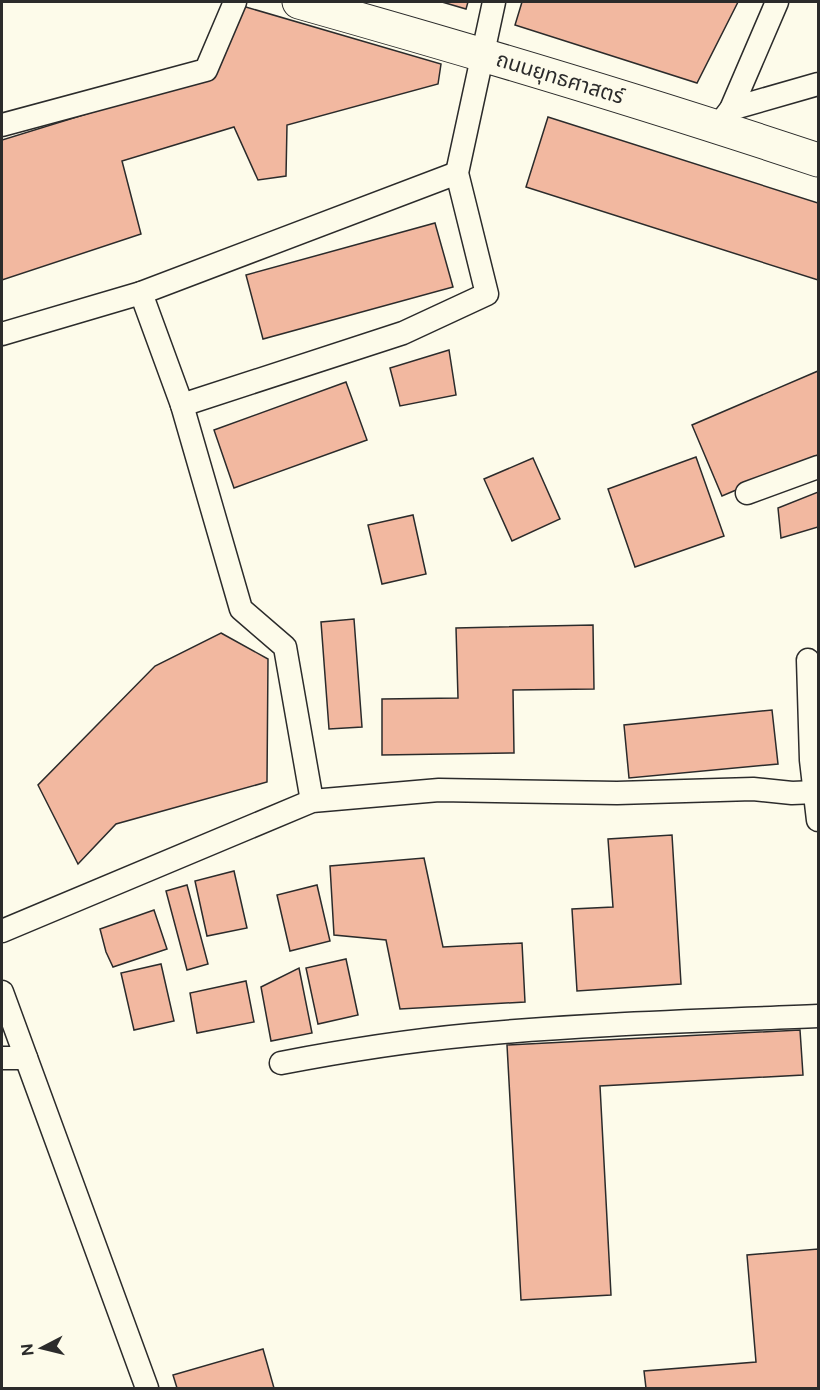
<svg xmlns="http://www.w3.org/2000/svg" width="820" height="1390" font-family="'Public Sans','Noto Sans Thai',sans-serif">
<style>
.building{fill:#f2b8a0;stroke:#2b2b2b;stroke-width:1.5}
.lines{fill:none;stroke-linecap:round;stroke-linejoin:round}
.street-casing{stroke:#2b2b2b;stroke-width:25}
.secondary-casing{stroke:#2b2b2b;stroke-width:35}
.street{stroke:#fdfbea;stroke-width:22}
.secondary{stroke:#fdfbea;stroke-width:33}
.labels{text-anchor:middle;stroke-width:4.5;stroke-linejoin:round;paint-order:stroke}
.street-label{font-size:21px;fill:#2b2b2b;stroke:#fdfbea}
</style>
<rect width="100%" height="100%" fill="#fdfbea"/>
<g class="building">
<path d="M 442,2 L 468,2 L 466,9 Z"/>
<path d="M 522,2 L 738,2 L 697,83 L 515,25 Z"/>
<path d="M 239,5 L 441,64 L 438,84 L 287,125 L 286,176 L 258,180 L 234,127 L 122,161 L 141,234 L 2,280 L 2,140 L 210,76 Z"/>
<path d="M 548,117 L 818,203 L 818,280 L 526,187 Z"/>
<path d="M 435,223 L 453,287 L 263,339 L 246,275 Z"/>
<path d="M 449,350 L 456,395 L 400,406 L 390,368 Z"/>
<path d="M 818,371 L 818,455 L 722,496 L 692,425 Z"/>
<path d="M 346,382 L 367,440 L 234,488 L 214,430 Z"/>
<path d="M 696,457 L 724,536 L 635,567 L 608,489 Z"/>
<path d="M 533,458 L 560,519 L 512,541 L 484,479 Z"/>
<path d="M 818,492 L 818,527 L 781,538 L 778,508 Z"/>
<path d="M 413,515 L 426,574 L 382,584 L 368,525 Z"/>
<path d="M 354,619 L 362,727 L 329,729 L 321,622 Z"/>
<path d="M 593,625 L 594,689 L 513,690 L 514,753 L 382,755 L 382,699 L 458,698 L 456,628 Z"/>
<path d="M 221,633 L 268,659 L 267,782 L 116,824 L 78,864 L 38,785 L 155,666 Z"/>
<path d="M 772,710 L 778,764 L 629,778 L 624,725 Z"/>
<path d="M 672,835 L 681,984 L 577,991 L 572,909 L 613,907 L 608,839 Z"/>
<path d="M 424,858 L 443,947 L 522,943 L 525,1002 L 400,1009 L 386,940 L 334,935 L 330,866 Z"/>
<path d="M 234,871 L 247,928 L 207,936 L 195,881 Z"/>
<path d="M 187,885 L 208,964 L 187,970 L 166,891 Z"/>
<path d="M 317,885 L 330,941 L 290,951 L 277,895 Z"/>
<path d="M 154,910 L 167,949 L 113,967 L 106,952 L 100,929 Z"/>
<path d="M 346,959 L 358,1015 L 318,1024 L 306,968 Z"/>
<path d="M 161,964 L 174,1021 L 134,1030 L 121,973 Z"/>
<path d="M 299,968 L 312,1033 L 271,1041 L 261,987 Z"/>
<path d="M 246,981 L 254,1022 L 197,1033 L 190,993 Z"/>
<path d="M 800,1030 L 803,1075 L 600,1086 L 611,1295 L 521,1300 L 507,1045 Z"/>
<path d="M 818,1249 L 818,1388 L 646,1388 L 644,1371 L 756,1362 L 747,1255 Z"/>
<path d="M 263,1349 L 274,1388 L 177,1388 L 173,1375 Z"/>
</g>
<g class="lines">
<defs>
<g id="street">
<path d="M 731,109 L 818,84"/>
<path d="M 2,125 L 206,70 L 235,2"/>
<path d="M 718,126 L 731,109 L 777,2"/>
<path d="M 141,293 L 182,405 L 241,609 L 285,647 L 312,801"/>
<path d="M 2,334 L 141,293 L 457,173"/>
<path d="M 182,405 L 403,333 L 487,294 L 457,173 L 494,2"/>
<path d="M 747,493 L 818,467"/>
<path d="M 808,660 L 811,760 L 818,820"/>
<path d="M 2,931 L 312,801 L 439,790 L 617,793 L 753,789 L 792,793 L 816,792"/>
<path d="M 2,992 L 147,1388"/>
<path d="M 2,1058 L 26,1058"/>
<path d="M 281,1063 C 343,1051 406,1041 470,1035 C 585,1024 702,1021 818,1016"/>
</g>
<path id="secondary" d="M 299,2 C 473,51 647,103 818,160"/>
</defs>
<use href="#street" class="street-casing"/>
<use href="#secondary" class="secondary-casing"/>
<use href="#street" class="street"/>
<use href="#secondary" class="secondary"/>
</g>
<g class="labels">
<g class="street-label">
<text transform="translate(560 78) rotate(17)" y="7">ถนนยุทธศาสตร์</text>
</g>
</g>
<rect width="820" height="1390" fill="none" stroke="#2b2b2b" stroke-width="6"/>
<g transform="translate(42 1348) rotate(263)" stroke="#fdfbea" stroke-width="4.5" paint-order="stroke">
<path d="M0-4.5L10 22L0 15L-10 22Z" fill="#2b2b2b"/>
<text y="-9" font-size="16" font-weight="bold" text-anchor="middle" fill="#2b2b2b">N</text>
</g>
</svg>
